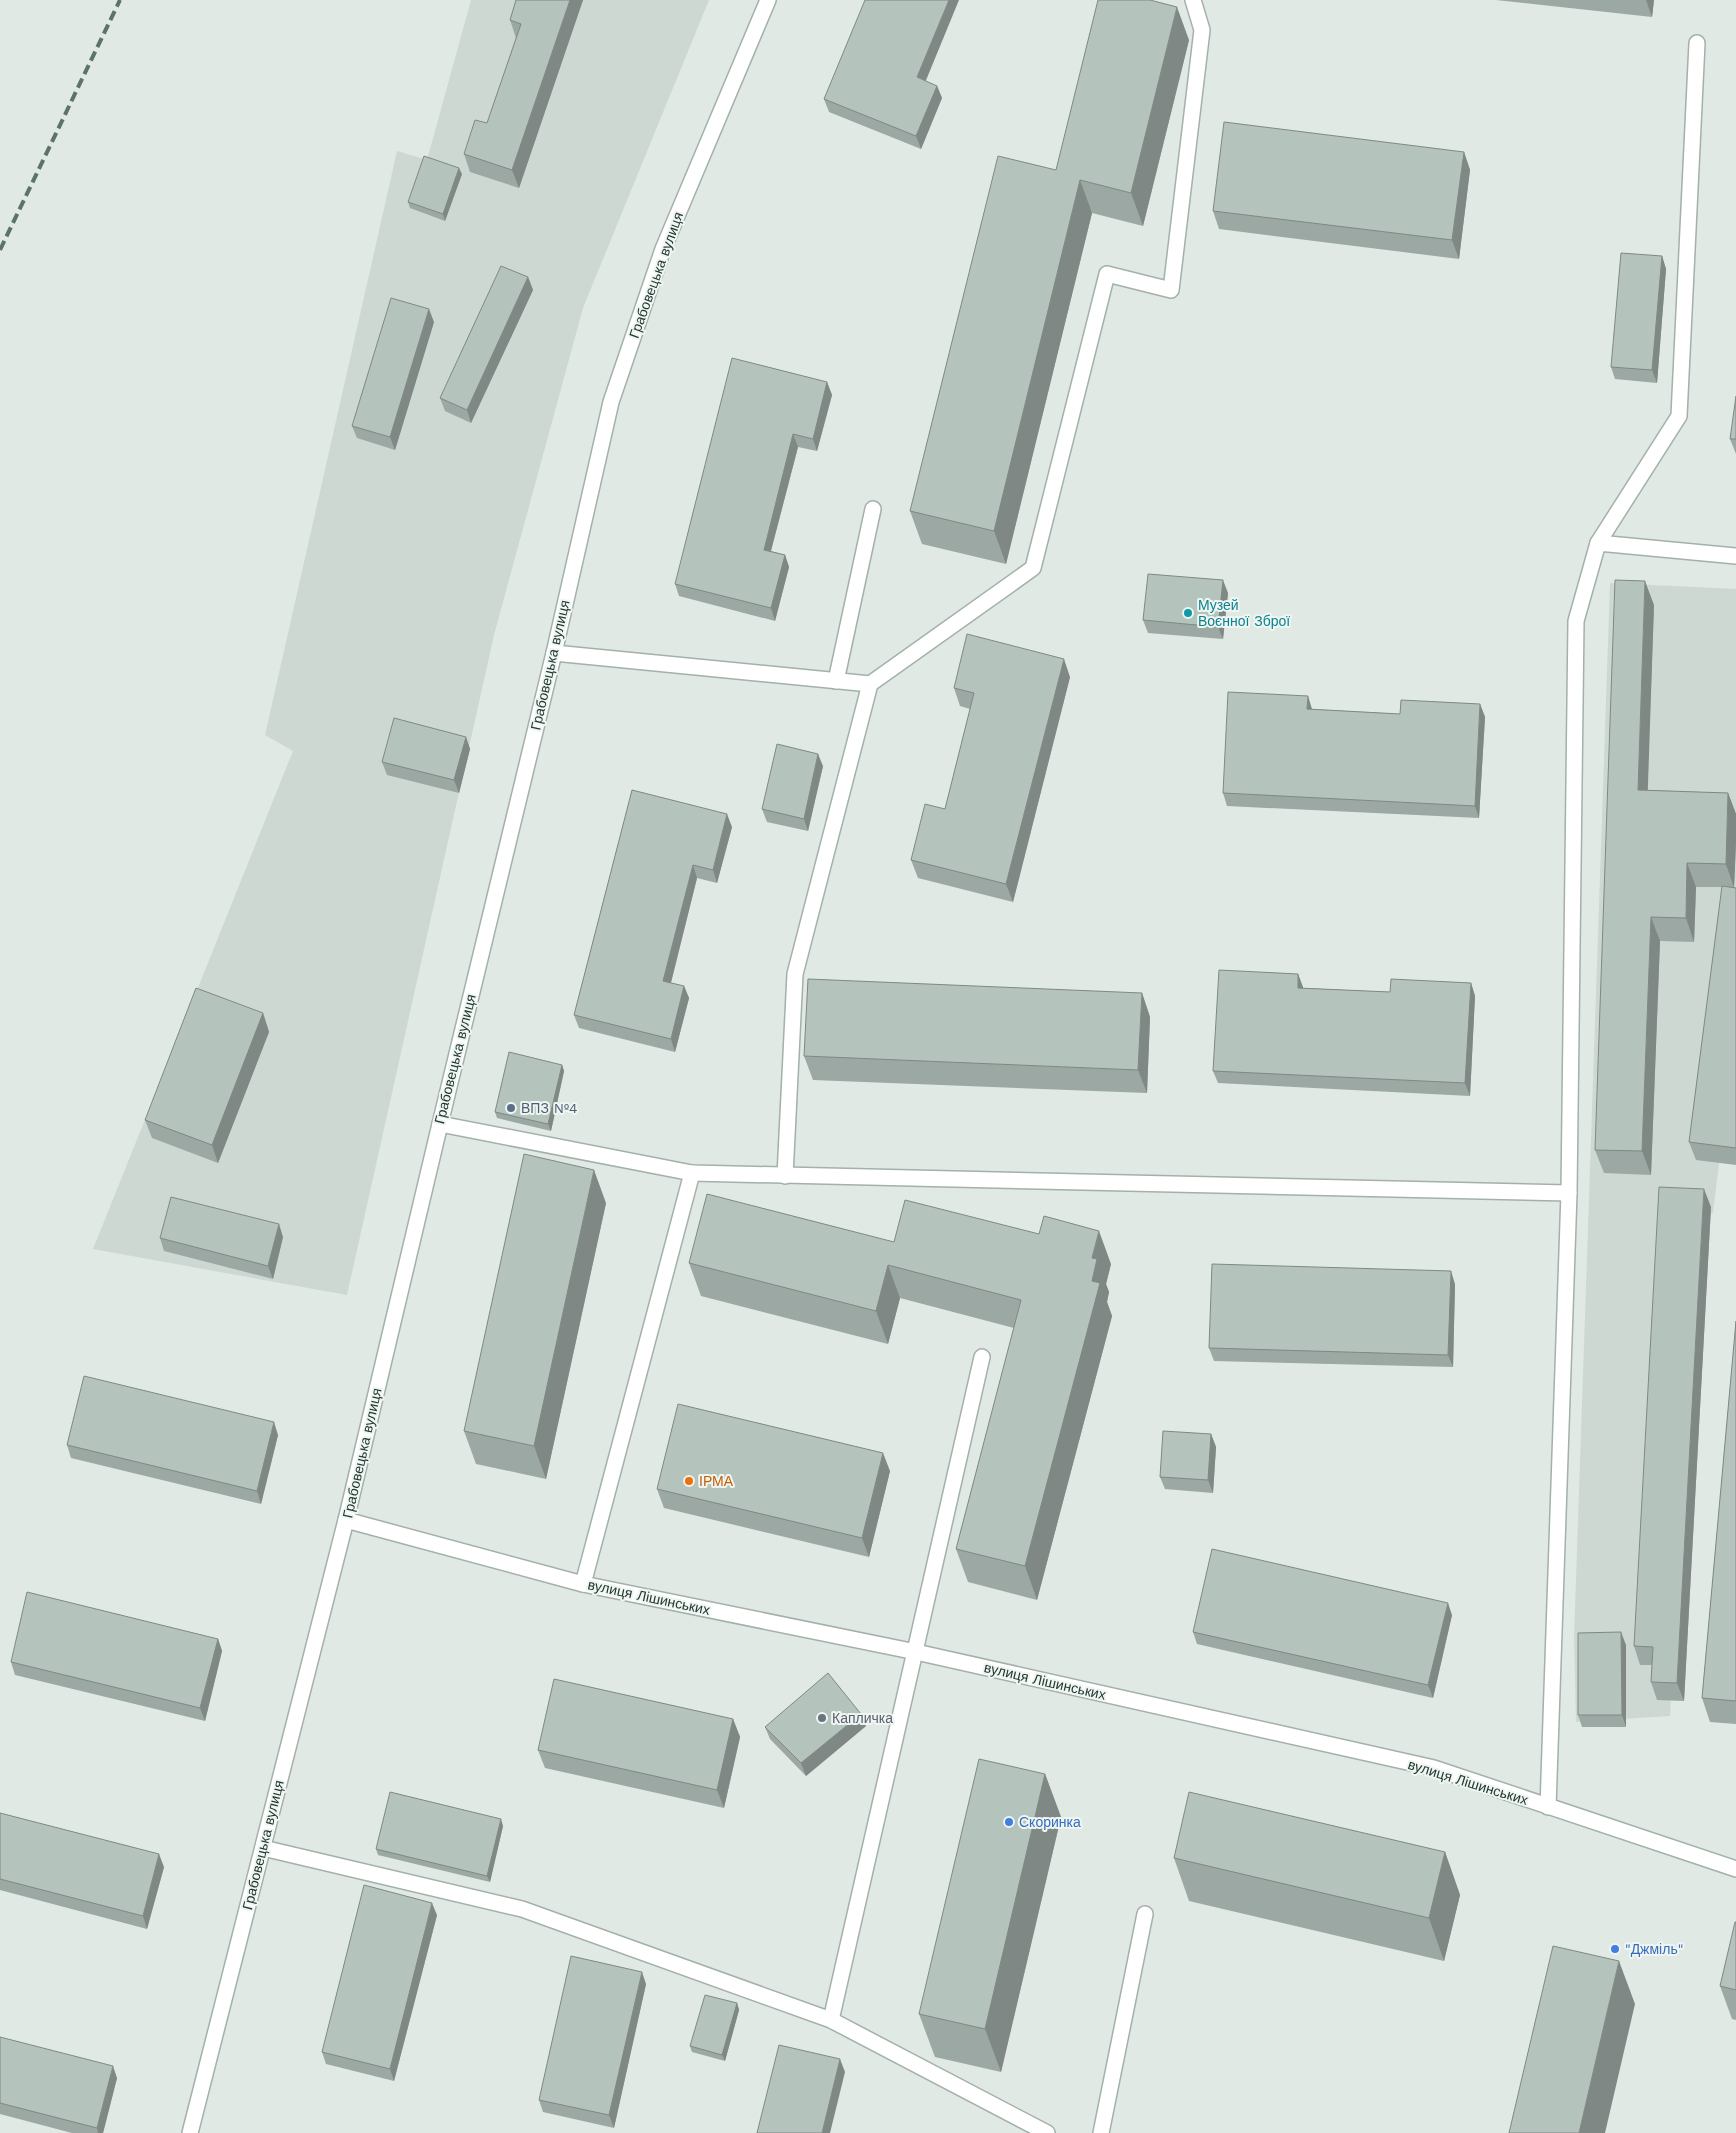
<svg xmlns="http://www.w3.org/2000/svg" width="1736" height="2133" font-family="'Work Sans',sans-serif">
<style>
.built{fill:#ced8d3}
.lines{fill:none;stroke-linecap:round;stroke-linejoin:round}
.minor-casing{stroke:#a4b0ab;stroke-width:18}
.minor{stroke:#fff;stroke-width:15}
.rail{stroke:#5d726c;stroke-width:4;stroke-dasharray:10 5;stroke-linecap:butt}
.wall{fill:#9ca8a3}
.shaded-wall{fill:#7f8884}
.building{fill:#b5c3bd;stroke:#7f8884}
.culture-dot{fill:#0f9aa8;stroke:#eff6f2;stroke-width:2}
.service-dot{fill:#5c6f8a;stroke:#eff6f2;stroke-width:2}
.food-dot{fill:#e8710a;stroke:#eff6f2;stroke-width:2}
.worship-dot{fill:#6b7280;stroke:#eff6f2;stroke-width:2}
.shop-dot{fill:#3f7fe0;stroke:#eff6f2;stroke-width:2}
.labels{text-anchor:middle;stroke-width:4;stroke-linejoin:round;paint-order:stroke}
.street-label{font-size:14px;fill:#233731;stroke:#eff6f2}
.culture-label{font-size:14px;fill:#0d838f;stroke:#eff6f2;text-anchor:start}
.service-label{font-size:14px;fill:#4e5e75;stroke:#eff6f2;text-anchor:start}
.food-label{font-size:14px;fill:#c56008;stroke:#eff6f2;text-anchor:start}
.worship-label{font-size:14px;fill:#5b616d;stroke:#eff6f2;text-anchor:start}
.shop-label{font-size:14px;fill:#366cbe;stroke:#eff6f2;text-anchor:start}
</style>
<rect width="100%" height="100%" fill="#e0e9e4"/>
<g class="built">
<path d="M 471,0 L 709,0 L 583,308 L 494,635 L 347,1295 L 93,1249 L 293,751 L 265,735 L 397,151 L 427,160 Z"/>
<path d="M 1610,583 L 1736,589 L 1736,1114 L 1725,1114 L 1713,1213 L 1693,1211 L 1670,1716 L 1576,1722 L 1574,1638 Z"/>
</g>
<g class="lines">
<defs>
<g id="minor">
<path d="M 1598,543 L 1679,416 L 1697,43"/>
<path d="M 554,653 L 870,684"/>
<path d="M 836,681 L 873,509"/>
<path d="M 440,1124 L 692,1173 L 1569,1193"/>
<path d="M 785,1176 L 795,974 L 870,684 L 1033,568 L 1107,274 L 1171,290 L 1202,30 L 1193,0"/>
<path d="M 346,1520 L 583,1584 L 916,1652 L 1434,1768 L 1736,1869"/>
<path d="M 583,1584 L 692,1173"/>
<path d="M 1548,1807 L 1569,1193 L 1576,621 L 1598,543 L 1736,556"/>
<path d="M 263,1848 L 522,1909 L 831,2020 L 1047,2133"/>
<path d="M 831,2020 L 982,1357"/>
<path d="M 190,2133 L 346,1520 L 440,1124 L 554,653 L 611,402 L 663,249 L 768,0"/>
<path d="M 1101,2133 L 1145,1914"/>
</g>
</defs>
<use href="#minor" class="minor-casing"/>
<use href="#minor" class="minor"/>
<path class="rail" d="M 0,250 L 120,0"/>
</g>
<g class="wall">
<path d="M 516,0 L 583,0 L 519,188 L 470,172 L 464,154 L 487,123 L 516,38 L 510,20 Z"/>
<path d="M 1496,0 L 1654,0 L 1652,17 Z"/>
<path d="M 1189,40 L 1143,226 L 1092,213 L 1006,564 L 922,544 L 910,511 L 1056,170 Z"/>
<path d="M 925,81 L 937,86 L 942,98 L 921,149 L 829,112 L 824,99 Z"/>
<path d="M 1464,152 L 1470,170 L 1459,259 L 1219,229 L 1213,211 Z"/>
<path d="M 462,174 L 445,221 L 410,208 L 408,202 Z"/>
<path d="M 1662,256 L 1666,269 L 1657,383 L 1615,379 L 1611,367 Z"/>
<path d="M 528,277 L 533,290 L 471,423 L 445,411 L 440,398 Z"/>
<path d="M 434,322 L 395,450 L 357,438 L 352,426 Z"/>
<path d="M 827,382 L 832,395 L 817,451 L 798,447 L 771,551 L 785,555 L 789,567 L 775,621 L 679,596 L 675,584 Z"/>
<path d="M 1736,396 L 1736,454 L 1730,439 Z"/>
<path d="M 1228,593 L 1223,639 L 1148,633 L 1143,620 Z"/>
<path d="M 1654,605 L 1647,790 L 1728,793 L 1736,814 L 1736,842 L 1734,887 L 1736,888 L 1736,1165 L 1696,1160 L 1689,1142 L 1722,887 L 1696,887 L 1694,942 L 1660,941 L 1651,1175 L 1604,1173 L 1595,1150 Z"/>
<path d="M 1070,677 L 1013,902 L 918,878 L 911,860 L 945,809 L 970,709 L 960,706 L 954,688 Z"/>
<path d="M 1480,704 L 1485,717 L 1479,818 L 1227,806 L 1223,793 L 1312,709 L 1400,714 Z"/>
<path d="M 466,737 L 470,749 L 459,793 L 387,775 L 382,762 Z"/>
<path d="M 823,766 L 808,831 L 767,822 L 762,809 Z"/>
<path d="M 632,790 L 732,827 L 717,883 L 697,878 L 671,983 L 684,986 L 689,998 L 675,1052 L 579,1028 L 574,1015 Z"/>
<path d="M 1298,974 L 1303,988 L 1390,992 L 1471,983 L 1475,996 L 1470,1096 L 1218,1083 L 1213,1071 Z"/>
<path d="M 1142,993 L 1150,1017 L 1147,1093 L 813,1080 L 804,1056 Z"/>
<path d="M 263,1013 L 269,1032 L 218,1163 L 152,1138 L 145,1120 Z"/>
<path d="M 562,1065 L 564,1071 L 551,1131 L 497,1118 L 495,1112 Z"/>
<path d="M 606,1203 L 546,1479 L 476,1464 L 464,1431 Z"/>
<path d="M 1711,1207 L 1684,1701 L 1657,1700 L 1651,1682 L 1652,1665 L 1640,1665 L 1634,1646 Z"/>
<path d="M 283,1237 L 273,1279 L 164,1251 L 160,1238 Z"/>
<path d="M 894,1242 L 1111,1264 L 1106,1284 L 1109,1292 L 1107,1302 L 1112,1316 L 1037,1600 L 968,1582 L 956,1549 L 1014,1328 L 900,1298 L 888,1344 L 701,1296 L 689,1263 Z"/>
<path d="M 1455,1284 L 1453,1367 L 1214,1361 L 1209,1348 Z"/>
<path d="M 1736,1321 L 1736,1724 L 1710,1722 L 1702,1698 Z"/>
<path d="M 1211,1434 L 1216,1447 L 1213,1493 L 1165,1489 L 1160,1477 Z"/>
<path d="M 278,1435 L 261,1504 L 71,1458 L 67,1445 Z"/>
<path d="M 890,1471 L 869,1557 L 664,1508 L 657,1489 Z"/>
<path d="M 1452,1615 L 1433,1698 L 1197,1644 L 1193,1632 Z"/>
<path d="M 218,1639 L 222,1651 L 205,1721 L 15,1675 L 11,1662 Z"/>
<path d="M 1626,1645 L 1626,1727 L 1582,1727 L 1578,1715 Z"/>
<path d="M 733,1719 L 740,1737 L 724,1808 L 545,1768 L 538,1750 Z"/>
<path d="M 866,1726 L 806,1776 L 770,1739 L 765,1727 Z"/>
<path d="M 1045,1774 L 1061,1817 L 1001,2072 L 935,2057 L 919,2014 Z"/>
<path d="M 0,1813 L 164,1867 L 147,1929 L 0,1890 Z"/>
<path d="M 503,1826 L 490,1882 L 378,1855 L 376,1849 Z"/>
<path d="M 1445,1852 L 1460,1895 L 1444,1961 L 1189,1901 L 1174,1858 Z"/>
<path d="M 437,1915 L 394,2081 L 326,2064 L 322,2052 Z"/>
<path d="M 1736,1922 L 1736,2020 L 1732,2019 L 1720,1986 Z"/>
<path d="M 646,1984 L 614,2128 L 543,2112 L 539,2100 Z"/>
<path d="M 737,2003 L 739,2010 L 725,2061 L 692,2052 L 690,2046 Z"/>
<path d="M 0,2037 L 117,2078 L 103,2133 L 72,2133 L 0,2114 Z"/>
</g>
<g class="shaded-wall">
<path d="M 570,0 L 583,0 L 519,188 L 512,170 Z"/>
<path d="M 949,0 L 959,0 L 922,90 L 917,77 Z"/>
<path d="M 1646,0 L 1654,0 L 1652,17 Z"/>
<path d="M 1177,7 L 1189,40 L 1143,226 L 1131,193 Z"/>
<path d="M 937,86 L 942,98 L 921,149 L 916,136 Z"/>
<path d="M 1464,152 L 1470,170 L 1459,259 L 1452,240 Z"/>
<path d="M 459,168 L 462,174 L 445,221 L 443,214 Z"/>
<path d="M 1080,180 L 1092,213 L 1006,564 L 994,531 Z"/>
<path d="M 1662,256 L 1666,269 L 1657,383 L 1652,370 Z"/>
<path d="M 528,277 L 533,290 L 471,423 L 467,410 Z"/>
<path d="M 429,309 L 434,322 L 395,450 L 390,437 Z"/>
<path d="M 827,382 L 832,395 L 817,451 L 813,439 Z"/>
<path d="M 793,434 L 798,447 L 768,562 L 764,550 Z"/>
<path d="M 785,555 L 789,567 L 775,621 L 771,608 Z"/>
<path d="M 1223,580 L 1228,593 L 1223,639 L 1218,627 Z"/>
<path d="M 1645,581 L 1654,605 L 1647,814 L 1638,790 Z"/>
<path d="M 1064,659 L 1070,677 L 1013,902 L 1006,884 Z"/>
<path d="M 1308,696 L 1312,709 L 1311,722 L 1307,709 Z"/>
<path d="M 1480,704 L 1485,717 L 1479,818 L 1475,806 Z"/>
<path d="M 466,737 L 470,749 L 459,793 L 454,780 Z"/>
<path d="M 818,754 L 823,766 L 808,831 L 804,819 Z"/>
<path d="M 1728,793 L 1736,814 L 1736,842 L 1734,888 L 1726,864 Z"/>
<path d="M 727,814 L 732,827 L 717,883 L 713,870 Z"/>
<path d="M 1687,863 L 1696,887 L 1694,942 L 1686,918 Z"/>
<path d="M 693,865 L 697,878 L 668,994 L 663,981 Z"/>
<path d="M 1651,917 L 1660,941 L 1651,1175 L 1642,1151 Z"/>
<path d="M 1298,974 L 1303,987 L 1302,1000 L 1298,988 Z"/>
<path d="M 1471,983 L 1475,996 L 1470,1096 L 1465,1083 Z"/>
<path d="M 684,986 L 689,998 L 675,1052 L 671,1039 Z"/>
<path d="M 1142,993 L 1150,1017 L 1147,1093 L 1138,1070 Z"/>
<path d="M 263,1013 L 269,1032 L 218,1163 L 212,1145 Z"/>
<path d="M 562,1065 L 564,1071 L 551,1131 L 548,1124 Z"/>
<path d="M 594,1170 L 606,1203 L 546,1479 L 534,1446 Z"/>
<path d="M 1704,1189 L 1711,1207 L 1684,1701 L 1677,1683 Z"/>
<path d="M 279,1224 L 283,1237 L 273,1279 L 268,1266 Z"/>
<path d="M 1099,1231 L 1111,1264 L 1106,1284 L 1109,1292 L 1107,1302 L 1112,1316 L 1037,1600 L 1025,1566 L 1092,1281 L 1092,1258 Z"/>
<path d="M 888,1265 L 900,1298 L 888,1344 L 876,1311 Z"/>
<path d="M 1451,1271 L 1455,1284 L 1453,1367 L 1448,1355 Z"/>
<path d="M 274,1422 L 278,1435 L 261,1504 L 257,1491 Z"/>
<path d="M 1211,1434 L 1216,1447 L 1213,1493 L 1208,1480 Z"/>
<path d="M 883,1453 L 890,1471 L 869,1557 L 862,1538 Z"/>
<path d="M 1448,1603 L 1452,1615 L 1433,1698 L 1428,1685 Z"/>
<path d="M 1621,1632 L 1626,1645 L 1626,1727 L 1622,1715 Z"/>
<path d="M 218,1639 L 222,1651 L 205,1721 L 200,1708 Z"/>
<path d="M 861,1714 L 866,1726 L 806,1776 L 801,1763 Z"/>
<path d="M 733,1719 L 740,1737 L 724,1808 L 717,1790 Z"/>
<path d="M 1045,1774 L 1061,1817 L 1001,2072 L 985,2029 Z"/>
<path d="M 501,1819 L 503,1826 L 490,1882 L 487,1876 Z"/>
<path d="M 1445,1852 L 1460,1895 L 1444,1961 L 1429,1918 Z"/>
<path d="M 159,1854 L 164,1867 L 147,1929 L 143,1916 Z"/>
<path d="M 432,1903 L 437,1915 L 394,2081 L 390,2069 Z"/>
<path d="M 1619,1961 L 1635,2004 L 1605,2133 L 1579,2133 Z"/>
<path d="M 642,1972 L 646,1984 L 614,2128 L 609,2115 Z"/>
<path d="M 737,2003 L 739,2010 L 725,2061 L 722,2055 Z"/>
<path d="M 840,2059 L 845,2072 L 830,2133 L 822,2133 Z"/>
<path d="M 113,2066 L 117,2078 L 103,2133 L 98,2133 L 97,2128 Z"/>
</g>
<g class="building">
<path d="M 516,0 L 570,0 L 512,170 L 464,154 L 475,120 L 487,123 L 521,24 L 510,20 Z"/>
<path d="M 865,0 L 949,0 L 917,77 L 937,86 L 916,136 L 824,99 Z"/>
<path d="M 1098,0 L 1150,0 L 1177,7 L 1131,193 L 1080,180 L 994,531 L 910,511 L 998,156 L 1056,170 Z"/>
<path d="M 1224,122 L 1464,152 L 1452,240 L 1213,211 Z"/>
<path d="M 424,156 L 459,168 L 443,214 L 408,202 Z"/>
<path d="M 1621,253 L 1662,256 L 1652,370 L 1611,367 Z"/>
<path d="M 501,266 L 528,277 L 467,410 L 440,398 Z"/>
<path d="M 391,298 L 429,309 L 390,437 L 352,426 Z"/>
<path d="M 732,358 L 827,382 L 813,439 L 793,434 L 764,550 L 785,555 L 771,608 L 675,584 Z"/>
<path d="M 1736,396 L 1736,439 L 1730,439 Z"/>
<path d="M 1148,574 L 1223,580 L 1218,627 L 1143,620 Z"/>
<path d="M 1615,580 L 1645,581 L 1638,790 L 1728,793 L 1726,864 L 1687,863 L 1686,918 L 1651,917 L 1642,1151 L 1595,1150 Z"/>
<path d="M 967,634 L 1064,659 L 1006,884 L 911,860 L 925,804 L 945,809 L 974,693 L 954,688 Z"/>
<path d="M 1228,692 L 1308,696 L 1307,709 L 1400,714 L 1401,700 L 1480,704 L 1475,806 L 1223,793 Z"/>
<path d="M 394,718 L 466,737 L 454,780 L 382,762 Z"/>
<path d="M 777,744 L 818,754 L 804,819 L 762,809 Z"/>
<path d="M 632,790 L 727,814 L 713,870 L 693,865 L 663,981 L 684,986 L 671,1039 L 574,1015 Z"/>
<path d="M 1722,886 L 1736,888 L 1736,1148 L 1689,1142 Z"/>
<path d="M 1219,970 L 1298,974 L 1298,988 L 1390,992 L 1391,979 L 1471,983 L 1465,1083 L 1213,1071 Z"/>
<path d="M 808,979 L 1142,993 L 1138,1070 L 804,1056 Z"/>
<path d="M 196,988 L 263,1013 L 212,1145 L 145,1120 Z"/>
<path d="M 509,1052 L 562,1065 L 548,1124 L 495,1112 Z"/>
<path d="M 524,1154 L 594,1170 L 534,1446 L 464,1431 Z"/>
<path d="M 1659,1187 L 1704,1189 L 1677,1683 L 1651,1682 L 1653,1647 L 1634,1646 Z"/>
<path d="M 707,1194 L 894,1242 L 905,1200 L 1039,1234 L 1044,1216 L 1099,1231 L 1092,1258 L 1097,1259 L 1092,1281 L 1100,1283 L 1025,1566 L 956,1549 L 1021,1300 L 888,1265 L 876,1311 L 689,1263 Z"/>
<path d="M 171,1197 L 279,1224 L 268,1266 L 160,1238 Z"/>
<path d="M 1212,1264 L 1451,1271 L 1448,1355 L 1209,1348 Z"/>
<path d="M 1736,1321 L 1736,1701 L 1702,1698 Z"/>
<path d="M 84,1376 L 274,1422 L 257,1491 L 67,1445 Z"/>
<path d="M 678,1404 L 883,1453 L 862,1538 L 657,1489 Z"/>
<path d="M 1163,1431 L 1211,1434 L 1208,1480 L 1160,1477 Z"/>
<path d="M 1212,1549 L 1448,1603 L 1428,1685 L 1193,1632 Z"/>
<path d="M 27,1592 L 218,1639 L 200,1708 L 11,1662 Z"/>
<path d="M 1621,1632 L 1622,1715 L 1578,1715 L 1578,1633 Z"/>
<path d="M 828,1673 L 861,1714 L 801,1763 L 765,1727 Z"/>
<path d="M 554,1679 L 733,1719 L 717,1790 L 538,1750 Z"/>
<path d="M 979,1759 L 1045,1774 L 985,2029 L 919,2014 Z"/>
<path d="M 390,1792 L 501,1819 L 487,1876 L 376,1849 Z"/>
<path d="M 1189,1792 L 1445,1852 L 1429,1918 L 1174,1858 Z"/>
<path d="M 0,1813 L 159,1854 L 143,1916 L 0,1879 Z"/>
<path d="M 364,1885 L 432,1903 L 390,2069 L 322,2052 Z"/>
<path d="M 1735,1922 L 1736,1922 L 1736,1990 L 1720,1986 Z"/>
<path d="M 1553,1946 L 1619,1961 L 1579,2133 L 1509,2133 Z"/>
<path d="M 571,1956 L 642,1972 L 609,2115 L 539,2100 Z"/>
<path d="M 705,1995 L 737,2003 L 722,2055 L 690,2046 Z"/>
<path d="M 0,2037 L 113,2066 L 97,2128 L 0,2103 Z"/>
<path d="M 779,2045 L 840,2059 L 822,2133 L 757,2133 Z"/>
</g>
<circle class="culture-dot" cx="1188" cy="613" r="5"/>
<circle class="service-dot" cx="511" cy="1108" r="5"/>
<circle class="food-dot" cx="689" cy="1481" r="5"/>
<circle class="worship-dot" cx="822" cy="1718" r="5"/>
<g class="shop-dot">
<circle cx="1009" cy="1822" r="5"/>
<circle cx="1615" cy="1949" r="5"/>
</g>
<g class="labels">
<g class="street-label">
<text transform="translate(656 275) rotate(-70)" y="5">Грабовецька вулиця</text>
<text transform="translate(550 665) rotate(-77)" y="5">Грабовецька вулиця</text>
<text transform="translate(455 1059) rotate(-76)" y="5">Грабовецька вулиця</text>
<text transform="translate(362 1453) rotate(-77)" y="5">Грабовецька вулиця</text>
<text transform="translate(649 1597) rotate(12)" y="5">вулиця Лішинських</text>
<text transform="translate(1045 1681) rotate(13)" y="5">вулиця Лішинських</text>
<text transform="translate(1468 1782) rotate(17)" y="5">вулиця Лішинських</text>
<text transform="translate(263 1845) rotate(-76)" y="5">Грабовецька вулиця</text>
</g>
<g class="culture-label">
<text x="1198" y="610">Музей<tspan x="1198" dy="16">Воєнної Зброї</tspan></text>
</g>
<g class="service-label">
<text x="521" y="1113">ВПЗ №4</text>
</g>
<g class="food-label">
<text x="699" y="1486">ІРМА</text>
</g>
<g class="worship-label">
<text x="832" y="1723">Капличка</text>
</g>
<g class="shop-label">
<text x="1019" y="1827">Скоринка</text>
<text x="1625" y="1954">"Джміль"</text>
</g>
</g>
</svg>
